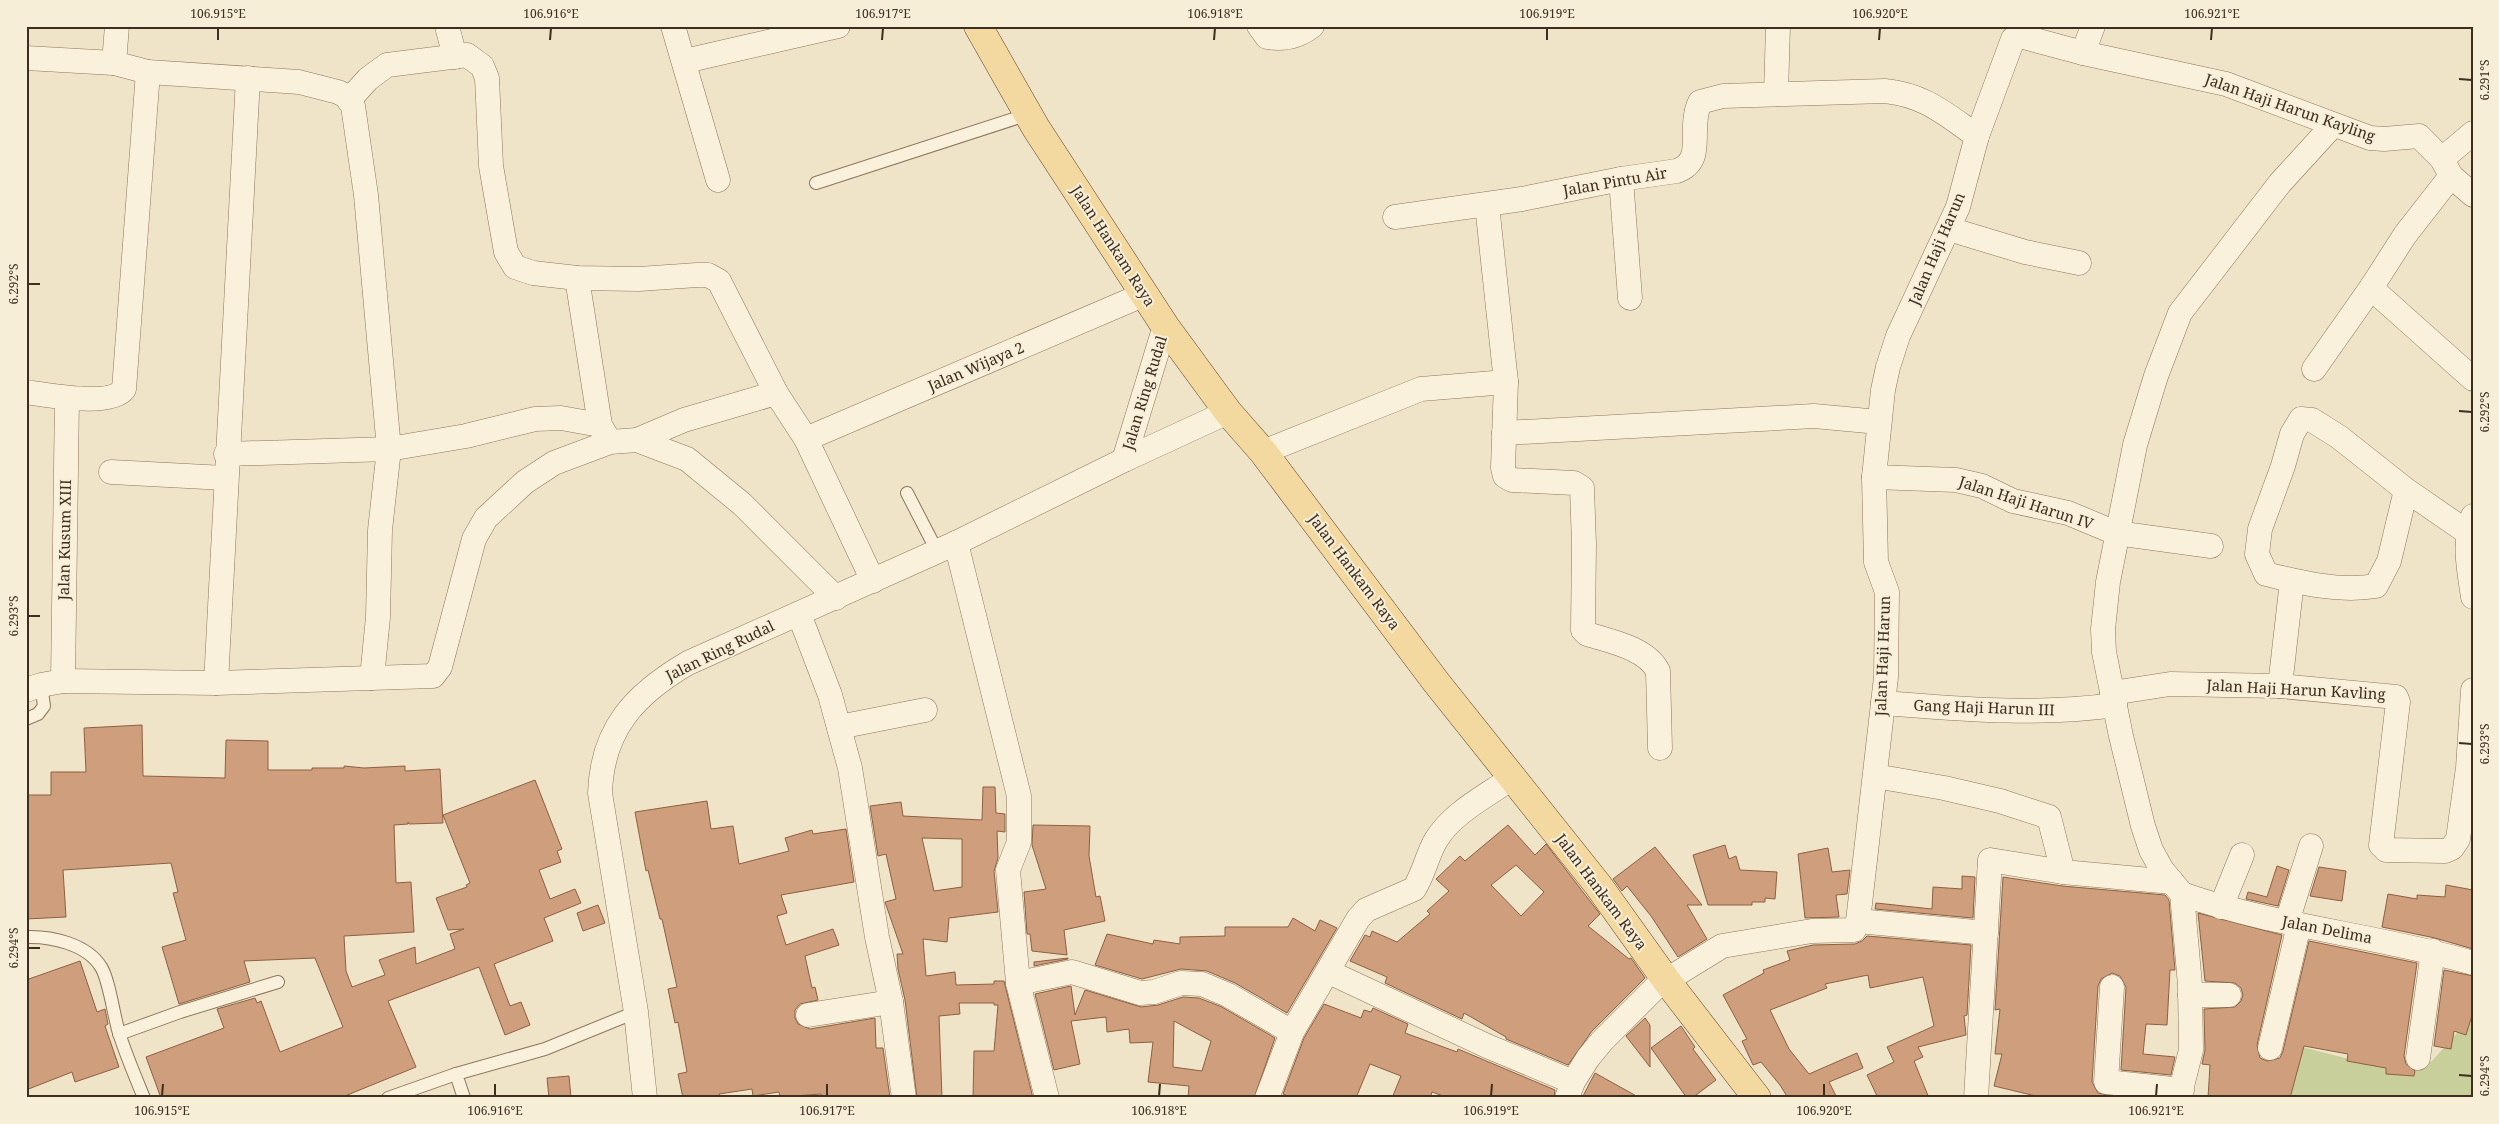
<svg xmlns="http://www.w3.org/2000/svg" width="2499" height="1124" font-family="'Noto Serif',serif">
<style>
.green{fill:#c9cf9b}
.building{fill:#cf9f7d;stroke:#8d5f41;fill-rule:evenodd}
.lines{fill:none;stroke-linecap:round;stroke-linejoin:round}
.service-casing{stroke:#8d765c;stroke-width:14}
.minor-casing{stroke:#8d765c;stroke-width:25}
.primary-casing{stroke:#5b4430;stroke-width:29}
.service{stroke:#faf1dc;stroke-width:12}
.minor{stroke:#faf1dc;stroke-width:24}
.primary{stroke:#f3d9a0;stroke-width:28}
.ticks{fill:none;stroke:#3d2e20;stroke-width:2}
.labels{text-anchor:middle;stroke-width:4;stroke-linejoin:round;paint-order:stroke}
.street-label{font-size:15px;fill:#3d2e20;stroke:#f7eed8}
.neatline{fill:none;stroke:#3d2e20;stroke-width:2}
.ticks-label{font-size:12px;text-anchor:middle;fill:#3d2e20}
</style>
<rect width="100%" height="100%" fill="#f0e4c8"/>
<path class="green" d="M 2473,1015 L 2473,1098 L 2289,1098 L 2302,1047 L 2405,1073 L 2432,1061 Z"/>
<g class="building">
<path d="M 142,725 L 143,776 L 225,778 L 226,740 L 268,741 L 268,770 L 312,770 L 312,768 L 344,768 L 344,766 L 364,768 L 405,766 L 405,771 L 440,769 L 443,823 L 409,824 L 408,822 L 408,824 L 394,825 L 396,883 L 411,882 L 414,932 L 344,936 L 346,971 L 352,987 L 385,975 L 379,960 L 415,947 L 416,964 L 455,949 L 450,934 L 464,929 L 448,930 L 436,898 L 467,887 L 466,885 L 470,883 L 443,815 L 535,780 L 562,849 L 557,851 L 561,862 L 539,870 L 550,899 L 575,889 L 581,903 L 544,918 L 553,941 L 494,964 L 510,1006 L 521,1002 L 530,1025 L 505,1035 L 479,967 L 388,1001 L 416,1067 L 340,1098 L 161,1098 L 146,1057 L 224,1028 L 217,1009 L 255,998 L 257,1003 L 261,1001 L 280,1052 L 343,1027 L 315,958 L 244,961 L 250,982 L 179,1004 L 162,947 L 186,940 L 173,893 L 178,892 L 171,863 L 63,870 L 66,917 L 26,919 L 27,795 L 51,795 L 51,772 L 86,772 L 84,728 Z"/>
<path d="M 983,787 L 995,787 L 996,813 L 1005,814 L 1005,832 L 997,831 L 998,858 L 994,871 L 998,912 L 949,918 L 947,942 L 923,939 L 926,976 L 955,972 L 956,985 L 994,984 L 994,981 L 1004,981 L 1033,1098 L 973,1098 L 974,1051 L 994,1051 L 998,1005 L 994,1005 L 994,1003 L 959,1003 L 960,1014 L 939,1016 L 942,1098 L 917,1098 L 905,1000 L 898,969 L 897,954 L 903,954 L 885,902 L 896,899 L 886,854 L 878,856 L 870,806 L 901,802 L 903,816 L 982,820 ZM 922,838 L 962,839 L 962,887 L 934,891 Z"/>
<path d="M 707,801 L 711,829 L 733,826 L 739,864 L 789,851 L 785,838 L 812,830 L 813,834 L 846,829 L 854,882 L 781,895 L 787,913 L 777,916 L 786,945 L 833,929 L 839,945 L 805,956 L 812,988 L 815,987 L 818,1000 L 800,1004 L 795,1010 L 795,1018 L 798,1024 L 810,1029 L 875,1018 L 876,1048 L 883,1048 L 890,1098 L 822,1098 L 821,1094 L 780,1097 L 779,1092 L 753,1096 L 752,1089 L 719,1094 L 720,1098 L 683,1098 L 678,1074 L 687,1072 L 678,1022 L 675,1023 L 668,989 L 677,987 L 662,919 L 660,919 L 648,870 L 646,871 L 635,812 Z"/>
<path d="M 1033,825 L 1090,826 L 1089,856 L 1096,897 L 1100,896 L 1105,921 L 1064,930 L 1067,955 L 1032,951 L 1030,934 L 1027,934 L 1024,892 L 1046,889 L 1032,845 Z"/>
<path d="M 1508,825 L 1535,855 L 1546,844 L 1600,914 L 1588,926 L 1629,959 L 1631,958 L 1645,978 L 1592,1031 L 1568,1065 L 1506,1039 L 1506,1037 L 1464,1013 L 1462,1019 L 1385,983 L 1387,977 L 1350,961 L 1365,935 L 1370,937 L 1372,931 L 1397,942 L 1430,914 L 1427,911 L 1449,891 L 1436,879 L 1460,856 L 1465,861 ZM 1516,865 L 1544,892 L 1521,916 L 1491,885 Z"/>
<path d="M 1725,845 L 1729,859 L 1736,856 L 1740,870 L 1777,872 L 1775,899 L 1765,898 L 1765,902 L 1752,902 L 1752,905 L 1708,905 L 1693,855 Z"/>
<path d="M 1655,847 L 1702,905 L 1687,905 L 1707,939 L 1678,957 L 1651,916 L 1627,886 L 1622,891 L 1613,879 Z"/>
<path d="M 1828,848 L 1832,872 L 1850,870 L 1847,894 L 1836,895 L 1839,917 L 1805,918 L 1798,854 Z"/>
<path d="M 2277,866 L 2289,870 L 2278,906 L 2246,899 L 2248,892 L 2267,897 Z"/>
<path d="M 2319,867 L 2346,871 L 2342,901 L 2310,896 Z"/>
<path d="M 1962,876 L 1975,877 L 1973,918 L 1875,909 L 1876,903 L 1932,909 L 1933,887 L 1962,889 Z"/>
<path d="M 2003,877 L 2062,886 L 2165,895 L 2169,900 L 2175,970 L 2170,970 L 2167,1025 L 2146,1024 L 2143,1054 L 2175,1057 L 2171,1075 L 2121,1070 L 2126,987 L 2120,976 L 2112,973 L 2101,979 L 2098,986 L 2092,1082 L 2098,1093 L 2124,1098 L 2044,1098 L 1994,1086 L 2002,1054 L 1995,1054 L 2000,1009 L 1995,1010 Z"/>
<path d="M 2446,885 L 2473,890 L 2473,949 L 2435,938 L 2382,927 L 2388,894 L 2417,899 L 2417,895 L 2445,897 Z"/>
<path d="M 598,905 L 605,923 L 583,931 L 577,913 Z"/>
<path d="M 2198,913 L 2282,935 L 2257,1045 L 2260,1058 L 2267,1061 L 2280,1058 L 2283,1051 L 2309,941 L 2417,963 L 2404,1056 L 2406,1064 L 2415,1071 L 2414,1076 L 2386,1074 L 2386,1068 L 2347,1061 L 2348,1054 L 2304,1046 L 2290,1098 L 2208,1098 L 2210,1065 L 2202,1064 L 2205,1050 L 2204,1009 L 2235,1007 L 2241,1001 L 2243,995 L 2241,988 L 2235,983 L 2205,981 Z"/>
<path d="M 1293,918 L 1315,931 L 1320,920 L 1337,928 L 1287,1013 L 1235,983 L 1207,971 L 1181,969 L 1142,979 L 1095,965 L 1107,934 L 1153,944 L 1154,940 L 1180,944 L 1180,937 L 1225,936 L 1225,927 L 1288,927 Z"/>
<path d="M 1867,936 L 1971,945 L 1967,1015 L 1964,1016 L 1966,1035 L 1918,1047 L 1923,1057 L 1914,1061 L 1929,1098 L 1878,1098 L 1867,1075 L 1894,1062 L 1887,1047 L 1934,1026 L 1923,977 L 1870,988 L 1868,975 L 1825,984 L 1827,988 L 1770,1010 L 1789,1049 L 1809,1074 L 1857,1053 L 1863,1068 L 1829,1082 L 1837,1098 L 1788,1098 L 1780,1085 L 1761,1062 L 1753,1065 L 1742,1041 L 1747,1039 L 1723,995 L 1764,973 L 1763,970 L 1790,960 L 1787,951 L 1813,945 L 1855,944 L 1862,941 Z"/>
<path d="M 1068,958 L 1068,959 L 1034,966 L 1034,962 Z"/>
<path d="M 80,961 L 97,1012 L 105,1009 L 108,1024 L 105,1026 L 119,1067 L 75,1082 L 72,1072 L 26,1090 L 26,980 Z"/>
<path d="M 2444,970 L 2473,976 L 2473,1012 L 2466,1035 L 2454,1031 L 2451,1049 L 2434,1046 Z"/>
<path d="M 1071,986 L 1075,1015 L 1085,990 L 1141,1007 L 1158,1005 L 1183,997 L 1199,998 L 1222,1007 L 1275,1038 L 1254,1098 L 1188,1098 L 1189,1086 L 1148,1082 L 1153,1042 L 1130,1043 L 1129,1029 L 1107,1032 L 1106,1017 L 1071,1021 L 1080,1064 L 1054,1070 L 1035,994 ZM 1174,1021 L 1211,1041 L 1202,1071 L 1173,1067 Z"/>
<path d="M 1324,1004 L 1361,1018 L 1364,1010 L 1371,1012 L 1373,1008 L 1408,1024 L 1405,1033 L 1457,1052 L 1458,1049 L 1555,1090 L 1554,1098 L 1449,1098 L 1432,1092 L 1430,1098 L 1392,1098 L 1401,1076 L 1370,1064 L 1356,1098 L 1292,1098 L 1283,1094 L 1304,1038 Z"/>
<path d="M 1645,1018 L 1650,1025 L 1650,1067 L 1626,1036 Z"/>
<path d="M 1681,1026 L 1695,1047 L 1693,1049 L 1716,1080 L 1692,1098 L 1687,1098 L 1651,1048 Z"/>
<path d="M 1595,1073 L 1640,1098 L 1582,1098 Z"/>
<path d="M 569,1076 L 571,1098 L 549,1098 L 547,1078 Z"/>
</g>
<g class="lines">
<defs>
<g id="service">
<path d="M 816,183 L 1029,114"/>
<path d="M 907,493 L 937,551"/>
<path d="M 26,719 L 38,714 L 44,706 L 41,685"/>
<path d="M 26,937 C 51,936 87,944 101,967 C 109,979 114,1017 119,1033 C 126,1055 135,1076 144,1098"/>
<path d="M 119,1034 L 180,1012 L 278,982"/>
<path d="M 388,1098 L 456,1074"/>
<path d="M 464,1098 L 456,1074 L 545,1049 L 636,1012"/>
</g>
<g id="minor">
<path d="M 447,26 L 455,57"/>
<path d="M 673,26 L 718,180"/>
<path d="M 1259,26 L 1267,37 C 1284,40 1298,37 1312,26"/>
<path d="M 2083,53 L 2093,26"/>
<path d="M 26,58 L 114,63 L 148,72 L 299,82 L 338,92 L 346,96 L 353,106 L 366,195 L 389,449 L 380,530 L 378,617 L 372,678"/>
<path d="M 685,61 L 838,26"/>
<path d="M 114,63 L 117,26"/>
<path d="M 1776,94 L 1778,26"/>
<path d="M 349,100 L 368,79 L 387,65 L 467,55 L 482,66 L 487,78 L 491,166 L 506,252 L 515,267 L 533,273 L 577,278 L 639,279 L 697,275 L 708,275 L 719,281 L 776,393 L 806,439 L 873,581"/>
<path d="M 2442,159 L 2473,133"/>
<path d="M 2451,176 L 2405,235 L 2371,288 L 2473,379"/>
<path d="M 1621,179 L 1630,298"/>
<path d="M 1487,205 L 1506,382 L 1503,468 L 1505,476 L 1512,480 L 1574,483 L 1582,488 L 1584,544 L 1583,630 L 1587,634 C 1610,641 1646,648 1658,671 L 1660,748"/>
<path d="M 1395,217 L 1522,199 L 1621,179 L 1677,171 C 1707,160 1687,129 1700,102 L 1723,96 L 1885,91 C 1925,95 1945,114 1977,136"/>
<path d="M 1949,229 L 2025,252 L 2079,263"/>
<path d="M 577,278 L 600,425 L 607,437"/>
<path d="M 2314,369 L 2371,288"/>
<path d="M 26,392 C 47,395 111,407 124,389 L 148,72"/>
<path d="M 1504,433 L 1814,416 L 1879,422"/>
<path d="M 806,439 L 1145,294"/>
<path d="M 637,440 L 684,420 L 776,393"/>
<path d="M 1263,452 L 1421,389 L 1506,382"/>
<path d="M 226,454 L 389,449 L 466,436 L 535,419 L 561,418 L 600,425"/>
<path d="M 1124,460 L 1165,326"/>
<path d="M 111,472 L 225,478"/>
<path d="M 1874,477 L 1956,480 L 1982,486 L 2013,501 L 2068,513 L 2116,533 L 2211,546"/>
<path d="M 2406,490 L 2389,561 L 2376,586 C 2339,592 2301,583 2266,574 L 2257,554 L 2260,529 L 2283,466 L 2292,434 L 2301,419 L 2312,420 L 2339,437 L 2406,490 L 2467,532"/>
<path d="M 2473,516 C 2463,543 2469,570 2473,597"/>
<path d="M 956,543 L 1019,796 L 1019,842 L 1008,870 L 1018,983 L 1047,1098"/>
<path d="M 799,614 L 830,695 L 850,768 L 877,937 L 891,1002 L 904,1098"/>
<path d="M 63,681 L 67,398"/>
<path d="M 216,683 L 248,78"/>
<path d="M 2280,686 L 2292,581"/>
<path d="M 26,690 L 41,685 L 63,681 L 216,683 L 433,676 L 440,667 L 474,539 L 486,518 L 525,482 L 554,463 L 610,442 L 637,440 L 687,459 L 742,504 L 836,598"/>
<path d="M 2112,693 L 2170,684 L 2280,686 L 2396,697 L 2398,702 L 2381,845 L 2386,850 L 2445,851 L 2452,848 L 2458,839 L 2468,768 L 2473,690"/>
<path d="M 1883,703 C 1963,709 2034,716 2115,705"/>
<path d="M 839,727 L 925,710"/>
<path d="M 1875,776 L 1944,788 L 2000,801 L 2049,817 L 2063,872"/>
<path d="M 2182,894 C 2276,927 2377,935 2473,963"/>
<path d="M 2221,907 L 2242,855"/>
<path d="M 1858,921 L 1986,933"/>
<path d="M 2287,922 L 2311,846"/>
<path d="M 1329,972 L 1487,1046 L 1573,1082"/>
<path d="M 1018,983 L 1072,972 L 1140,993 L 1154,992 L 1181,983 L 1202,984 L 1228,995 L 1292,1032"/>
<path d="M 2112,987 L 2106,1082 L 2182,1090"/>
<path d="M 2190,995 L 2229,995"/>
<path d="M 808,1015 L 891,1002"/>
<path d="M 2270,1048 L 2299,925"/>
<path d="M 2418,1058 L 2433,951"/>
<path d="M 645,1098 L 636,1012 L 600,793 C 602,729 635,694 688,663 L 956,543 L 1124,460 L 1228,412"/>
<path d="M 1267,1098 L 1292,1032 L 1358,919 L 1366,910 L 1414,889 C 1424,874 1427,855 1436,840 C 1453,812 1487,796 1513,777"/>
<path d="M 1567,1098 L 1573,1082 L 1588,1058 L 1602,1041 L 1657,986 L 1722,946 L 1812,931 L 1854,930 L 1858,921 L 1886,677 L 1887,592 L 1876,562 L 1874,477 L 1883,390 L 1888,367 L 1898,336 L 1958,207 L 1977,136 L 2013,39 L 2020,36 L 2083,53 L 2226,84 L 2370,138 L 2384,139 L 2419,136 L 2442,159 L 2451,176 L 2473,195"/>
<path d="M 1976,1098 L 1990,860 L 2063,872 L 2172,882"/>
<path d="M 2179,1098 L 2191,1050 L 2190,985 L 2182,894 L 2162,870 L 2151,850 L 2143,826 L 2121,736 L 2104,652 L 2103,629 L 2108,582 L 2135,445 L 2156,376 L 2180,313 L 2280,183 L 2333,125"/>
</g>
<path id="primary" d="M 978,26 L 1036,128 L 1165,326 L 1228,412 L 1263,452 L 1436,682 L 1598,885 L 1666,980 L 1757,1098"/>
</defs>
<use href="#service" class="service-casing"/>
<use href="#minor" class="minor-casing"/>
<use href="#primary" class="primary-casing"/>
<use href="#service" class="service"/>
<use href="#minor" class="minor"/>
<use href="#primary" class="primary"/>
</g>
<path class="ticks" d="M 218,40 L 218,28M 550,40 L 551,28M 882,40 L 883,28M 1214,40 L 1215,28M 1547,40 L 1547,28M 1879,40 L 1880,28M 2211,40 L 2212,28M 2459,79 L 2472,80M 28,284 L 40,284M 2459,411 L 2472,412M 28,616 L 40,616M 2459,743 L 2472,744M 28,948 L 40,948M 2459,1075 L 2472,1076M 162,1096 L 163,1084M 495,1096 L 495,1084M 827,1096 L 827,1084M 1159,1096 L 1160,1084M 1491,1096 L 1492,1084M 1824,1096 L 1824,1084M 2156,1096 L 2157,1084"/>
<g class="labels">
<g class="street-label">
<text transform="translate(2290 108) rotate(19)" y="5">Jalan Haji Harun Kayling</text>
<text transform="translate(1615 182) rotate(-10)" y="5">Jalan Pintu Air</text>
<text transform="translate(1113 246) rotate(57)" y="5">Jalan Hankam Raya</text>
<text transform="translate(1937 249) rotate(-67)" y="5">Jalan Haji Harun</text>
<text transform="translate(976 367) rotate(-23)" y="5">Jalan Wijaya 2</text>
<text transform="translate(1145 393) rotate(-73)" y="5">Jalan Ring Rudal</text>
<text transform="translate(2026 503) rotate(18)" y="5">Jalan Haji Harun IV</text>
<text transform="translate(65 540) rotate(-89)" y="5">Jalan Kusum XIII</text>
<text transform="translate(1354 572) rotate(53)" y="5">Jalan Hankam Raya</text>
<text transform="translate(720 651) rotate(-26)" y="5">Jalan Ring Rudal</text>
<text transform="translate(1883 656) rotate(-88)" y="5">Jalan Haji Harun</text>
<text transform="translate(2296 690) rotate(3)" y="5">Jalan Haji Harun Kavling</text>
<text transform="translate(1984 708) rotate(2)" y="5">Gang Haji Harun III</text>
<text transform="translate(1601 892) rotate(53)" y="5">Jalan Hankam Raya</text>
<text transform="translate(2327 930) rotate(11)" y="5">Jalan Delima</text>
</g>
</g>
<rect width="2499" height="1124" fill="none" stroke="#f7eed8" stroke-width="55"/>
<rect x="28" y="28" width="2444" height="1068" class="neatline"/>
<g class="ticks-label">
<text x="218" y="18">106.915°E</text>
<text x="551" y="18">106.916°E</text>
<text x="883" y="18">106.917°E</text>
<text x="1215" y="18">106.918°E</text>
<text x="1547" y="18">106.919°E</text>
<text x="1880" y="18">106.920°E</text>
<text x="2212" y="18">106.921°E</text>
<text transform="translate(2485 80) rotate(-90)" y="4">6.291°S</text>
<text transform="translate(14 284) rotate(-90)" y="4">6.292°S</text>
<text transform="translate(2485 412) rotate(-90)" y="4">6.292°S</text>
<text transform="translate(14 616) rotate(-90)" y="4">6.293°S</text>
<text transform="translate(2485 744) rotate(-90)" y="4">6.293°S</text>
<text transform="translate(14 948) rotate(-90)" y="4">6.294°S</text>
<text transform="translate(2485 1076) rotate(-90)" y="4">6.294°S</text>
<text x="162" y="1115">106.915°E</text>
<text x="495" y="1115">106.916°E</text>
<text x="827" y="1115">106.917°E</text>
<text x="1159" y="1115">106.918°E</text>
<text x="1491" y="1115">106.919°E</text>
<text x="1824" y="1115">106.920°E</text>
<text x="2156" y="1115">106.921°E</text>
</g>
</svg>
